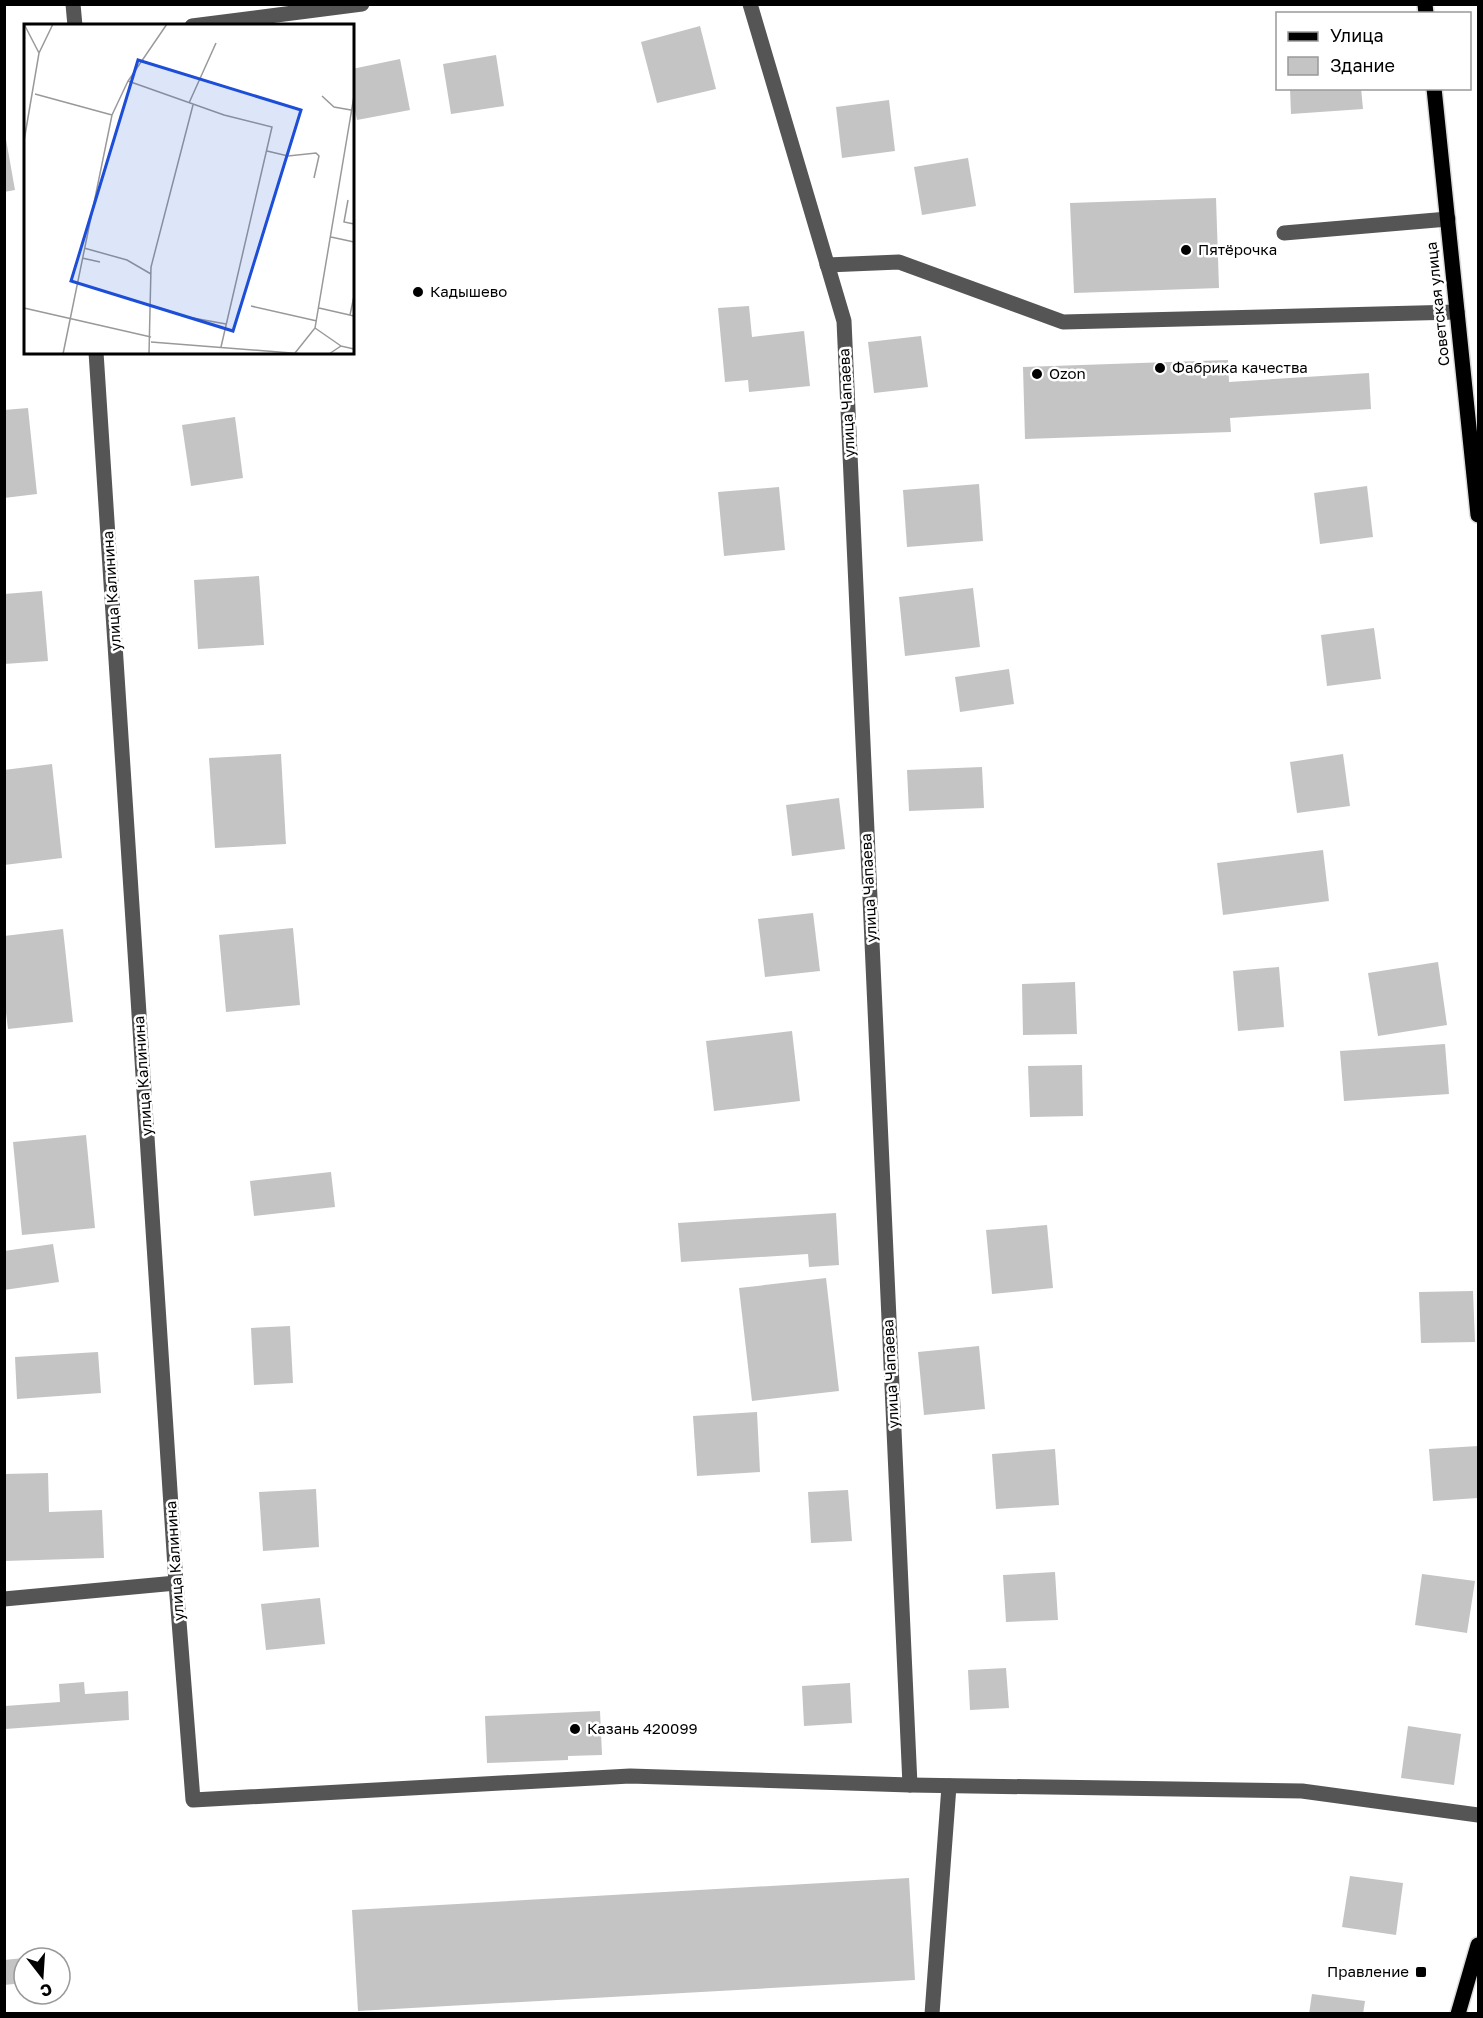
<svg xmlns="http://www.w3.org/2000/svg" width="1483" height="2018" font-family="'Golos Text',sans-serif">
<style>
.building{fill:#c4c4c4}
.lines{fill:none;stroke-linecap:round;stroke-linejoin:round}
.major-casing{stroke:#dbdbdb;stroke-width:18}
.minor{stroke:#555;stroke-width:15}
.major{stroke:#000;stroke-width:15}
.poi-dot{fill:#000;stroke:#fff;stroke-width:2}
.labels{text-anchor:middle;stroke-width:5;stroke-linejoin:round;paint-order:stroke}
.poi-label{font-size:15px;fill:#000;stroke:#fff;text-anchor:start}
.street-label{font-size:15px;fill:#000;stroke:#fff}
.inset-road{fill:none;stroke:#999;stroke-width:1.5}
.view{fill:#1d4ed8;fill-opacity:0.15;stroke:#1d4ed8;stroke-width:3}
.inset-edge{fill:none;stroke:#000;stroke-width:3}
</style>
<rect width="100%" height="100%" fill="#fff"/>
<g class="building">
<path d="M 700,26 L 716,89 L 657,103 L 641,42 Z"/>
<path d="M 496,55 L 504,106 L 451,114 L 443,64 Z"/>
<path d="M 400,59 L 410,110 L 357,120 L 352,98 L 352,69 Z"/>
<path d="M 1290,88 L 1361,88 L 1363,109 L 1291,114 Z"/>
<path d="M 889,100 L 895,151 L 842,158 L 836,107 Z"/>
<path d="M 4,128 L 15,190 L 4,192 Z"/>
<path d="M 968,158 L 976,206 L 922,215 L 914,167 Z"/>
<path d="M 1216,198 L 1219,288 L 1074,293 L 1070,203 Z"/>
<path d="M 749,306 L 752,337 L 804,331 L 810,386 L 749,392 L 748,380 L 725,382 L 718,308 Z"/>
<path d="M 921,336 L 928,387 L 874,393 L 868,342 Z"/>
<path d="M 1228,360 L 1229,382 L 1369,373 L 1371,409 L 1230,418 L 1231,432 L 1025,439 L 1023,367 Z"/>
<path d="M 28,408 L 37,494 L 4,498 L 4,410 Z"/>
<path d="M 235,417 L 243,478 L 191,486 L 182,425 Z"/>
<path d="M 979,484 L 983,541 L 907,547 L 903,490 Z"/>
<path d="M 1367,486 L 1373,537 L 1320,544 L 1314,493 Z"/>
<path d="M 779,487 L 785,550 L 724,556 L 718,492 Z"/>
<path d="M 259,576 L 264,645 L 198,649 L 194,580 Z"/>
<path d="M 973,588 L 980,647 L 905,656 L 899,597 Z"/>
<path d="M 42,591 L 48,661 L 4,664 L 4,594 Z"/>
<path d="M 1374,628 L 1381,679 L 1327,686 L 1321,635 Z"/>
<path d="M 1009,669 L 1014,704 L 960,712 L 955,677 Z"/>
<path d="M 281,754 L 286,844 L 215,848 L 209,758 Z"/>
<path d="M 1343,754 L 1350,806 L 1297,813 L 1290,762 Z"/>
<path d="M 52,764 L 62,858 L 4,865 L 4,770 Z"/>
<path d="M 982,767 L 984,808 L 909,811 L 907,770 Z"/>
<path d="M 839,798 L 845,849 L 792,856 L 786,805 Z"/>
<path d="M 1323,850 L 1329,901 L 1223,915 L 1217,863 Z"/>
<path d="M 813,913 L 820,971 L 765,977 L 758,919 Z"/>
<path d="M 293,928 L 300,1005 L 226,1012 L 219,935 Z"/>
<path d="M 63,929 L 73,1022 L 8,1029 L 4,996 L 4,936 Z"/>
<path d="M 1438,962 L 1447,1025 L 1378,1036 L 1368,973 Z"/>
<path d="M 1279,967 L 1284,1027 L 1238,1031 L 1233,971 Z"/>
<path d="M 1075,982 L 1077,1034 L 1023,1035 L 1022,984 Z"/>
<path d="M 792,1031 L 800,1101 L 714,1111 L 706,1041 Z"/>
<path d="M 1445,1044 L 1449,1094 L 1344,1101 L 1340,1051 Z"/>
<path d="M 1082,1065 L 1083,1116 L 1030,1117 L 1028,1066 Z"/>
<path d="M 86,1135 L 95,1228 L 22,1235 L 13,1142 Z"/>
<path d="M 331,1172 L 335,1207 L 254,1216 L 250,1181 Z"/>
<path d="M 836,1213 L 839,1265 L 809,1267 L 808,1254 L 681,1262 L 678,1223 Z"/>
<path d="M 1047,1225 L 1053,1288 L 992,1294 L 986,1230 Z"/>
<path d="M 53,1244 L 59,1282 L 4,1290 L 4,1251 Z"/>
<path d="M 826,1278 L 839,1391 L 752,1401 L 739,1288 Z"/>
<path d="M 1473,1291 L 1475,1342 L 1421,1343 L 1419,1292 Z"/>
<path d="M 290,1326 L 293,1383 L 254,1385 L 251,1328 Z"/>
<path d="M 979,1346 L 985,1409 L 924,1415 L 918,1352 Z"/>
<path d="M 98,1352 L 101,1393 L 17,1399 L 15,1357 Z"/>
<path d="M 757,1412 L 760,1472 L 697,1476 L 693,1416 Z"/>
<path d="M 1478,1446 L 1478,1498 L 1433,1501 L 1429,1449 Z"/>
<path d="M 1055,1449 L 1059,1505 L 996,1509 L 992,1454 Z"/>
<path d="M 48,1473 L 49,1512 L 102,1510 L 104,1558 L 4,1561 L 4,1474 Z"/>
<path d="M 316,1489 L 319,1547 L 263,1551 L 259,1492 Z"/>
<path d="M 848,1490 L 852,1541 L 811,1543 L 808,1492 Z"/>
<path d="M 1055,1572 L 1058,1620 L 1006,1622 L 1003,1575 Z"/>
<path d="M 1422,1574 L 1475,1581 L 1467,1633 L 1415,1625 Z"/>
<path d="M 320,1598 L 325,1644 L 266,1650 L 261,1604 Z"/>
<path d="M 1006,1668 L 1009,1708 L 970,1710 L 968,1670 Z"/>
<path d="M 84,1682 L 85,1694 L 128,1691 L 129,1720 L 5,1729 L 5,1706 L 60,1702 L 59,1684 Z"/>
<path d="M 850,1683 L 852,1723 L 804,1726 L 802,1686 Z"/>
<path d="M 600,1711 L 602,1755 L 568,1756 L 568,1760 L 487,1763 L 485,1716 Z"/>
<path d="M 1408,1726 L 1461,1734 L 1454,1785 L 1401,1778 Z"/>
<path d="M 1350,1876 L 1403,1883 L 1396,1935 L 1342,1927 Z"/>
<path d="M 909,1878 L 915,1980 L 358,2011 L 352,1910 Z"/>
<path d="M 24,1958 L 24,1983 L 4,1985 L 4,1960 Z"/>
<path d="M 1312,1994 L 1365,2001 L 1363,2014 L 1309,2014 Z"/>
</g>
<g class="lines">
<defs>
<g id="major">
<path d="M 1425,4 L 1426,14"/>
<path d="M 1434,88 L 1478,515"/>
<path d="M 1458,2014 L 1478,1945"/>
</g>
</defs>
<use href="#major" class="major-casing"/>
<g class="minor">
<path d="M 73,4 L 75,26"/>
<path d="M 750,4 L 844,321 L 910,1785"/>
<path d="M 192,26 L 362,4"/>
<path d="M 1284,233 L 1448,219"/>
<path d="M 827,265 L 899,262 L 1063,322 L 1457,312"/>
<path d="M 96,352 L 176,1583 L 193,1800 L 630,1776 L 910,1785 L 1302,1791 L 1478,1815"/>
<path d="M 4,1599 L 176,1583"/>
<path d="M 932,2014 L 949,1786"/>
</g>
<use href="#major" class="major"/>
</g>
<g class="poi-dot">
<circle cx="1186" cy="250" r="6"/>
<circle cx="418" cy="292" r="6"/>
<circle cx="1160" cy="368" r="6"/>
<circle cx="1037" cy="374" r="6"/>
<circle cx="575" cy="1729" r="6"/>
<rect x="1415" y="1966" width="12" height="12" rx="3"/>
</g>
<g class="labels">
<g class="poi-label">
<text x="1198" y="255">Пятёрочка</text>
<text x="430" y="297">Кадышево</text>
<text x="1172" y="373">Фабрика качества</text>
<text x="1049" y="379">Ozon</text>
<text x="587" y="1734">Казань 420099</text>
<text x="1409" y="1977" text-anchor="end">Правление</text>
</g>
<g class="street-label">
<text transform="translate(1438 304) rotate(-96)" y="5">Советская улица</text>
<text transform="translate(847 403) rotate(-93)" y="5">улица Чапаева</text>
<text transform="translate(112 591) rotate(-94)" y="5">улица Калинина</text>
<text transform="translate(869 888) rotate(-93)" y="5">улица Чапаева</text>
<text transform="translate(143 1076) rotate(-94)" y="5">улица Калинина</text>
<text transform="translate(891 1374) rotate(-93)" y="5">улица Чапаева</text>
<text transform="translate(175 1561) rotate(-94)" y="5">улица Калинина</text>
</g>
</g>
<g transform="translate(24 24)">
<rect width="330" height="330" fill="#fff"/>
<path class="inset-road" d="M 0,0 L 15,29M 104,57 L 200,91 L 248,103 L 197,323M 11,70 L 88,91M 298,72 L 310,83 L 327,86M 165,79 L 192,19M 0,117 L 15,29 L 29,0M 243,127 L 264,132 L 292,129 L 295,132 L 290,154M 324,176 L 320,198 L 330,200M 307,213 L 330,218M 60,224 L 103,236 L 127,250M 58,234 L 76,238M 227,282 L 293,297M 0,284 L 127,313M 295,284 L 330,292M 326,291 L 330,272M 158,292 L 202,300M 291,304 L 317,322M 127,318 L 280,330M 271,329 L 291,304 L 330,72M 39,330 L 88,91 L 104,57 L 143,0M 125,330 L 127,243 L 169,81M 305,330 L 317,322 L 330,325"/>
<path class="view" d="M 114,36 L 277,86 L 209,307 L 47,257 Z"/>
<rect width="330" height="330" class="inset-edge"/>
</g>
<rect width="1483" height="2018" fill="none" stroke="#000000" stroke-width="12"/>
<rect x="1276" y="12" width="195" height="78" fill="#ffffff" stroke="#999999" stroke-width="1.5"/>
<rect x="1288" y="32" width="30" height="9" fill="#000000" stroke="#999999" stroke-width="1.5"/>
<text x="1330" y="42" font-size="18" fill="#000000">Улица</text>
<rect x="1288" y="57" width="30" height="18" fill="#c4c4c4" stroke="#999999" stroke-width="1.5"/>
<text x="1330" y="72" font-size="18" fill="#000000">Здание</text>
<g transform="translate(42 1976) rotate(163)"><circle r="28" fill="#ffffff" stroke="#999999" stroke-width="1.5"/>
<path d="M0-4.5L10 22L0 15L-10 22Z" fill="#000000"/>
<text y="-9" font-size="16" font-weight="bold" text-anchor="middle" fill="#000000">С</text>
</g>
</svg>
